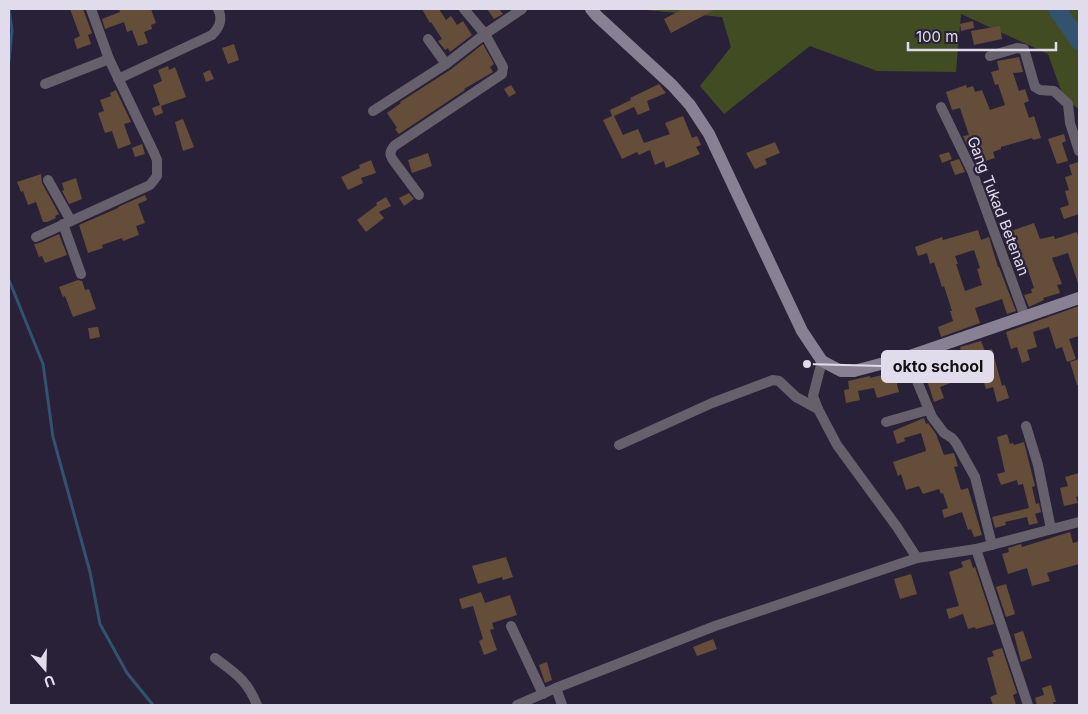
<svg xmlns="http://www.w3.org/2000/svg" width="1088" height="714" font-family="Inter,sans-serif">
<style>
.green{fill:#414c23}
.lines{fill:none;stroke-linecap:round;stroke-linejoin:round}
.stream{stroke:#325270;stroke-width:3}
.river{stroke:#325270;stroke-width:18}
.building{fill:#644e39;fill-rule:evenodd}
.minor{stroke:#65606b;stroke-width:10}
.secondary{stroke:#888093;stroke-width:12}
.labels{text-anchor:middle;stroke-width:4.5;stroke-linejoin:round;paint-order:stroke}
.street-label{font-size:15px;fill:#e1dcec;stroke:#292138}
.leader{fill:none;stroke:#e1dcec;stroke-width:2}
.callout-dot{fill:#e1dcec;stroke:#292138;stroke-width:2}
.callout{fill:#e1dcec;stroke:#e1dcec;stroke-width:2}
.callout-label{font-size:16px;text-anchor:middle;font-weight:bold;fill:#111}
</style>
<rect width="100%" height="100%" fill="#292138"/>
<path class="green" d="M 634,9 L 1079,9 L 1079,109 L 1064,99 L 1048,54 L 961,14 L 956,72 L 877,71 L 810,46 L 724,114 L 700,86 L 731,47 L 722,17 Z"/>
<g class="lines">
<g class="stream">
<path d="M 9,61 L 12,30 L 9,9"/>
<path d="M 9,280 L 43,364 L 53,437 L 90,572 L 100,624 L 127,673 L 153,705"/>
</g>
<path class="river" d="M 1057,9 L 1079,41"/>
</g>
<g class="building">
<path d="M 70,9 L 83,9 L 92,33 L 88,35 L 91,44 L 77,49 L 74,39 L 80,36 Z"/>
<path d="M 119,9 L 151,9 L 156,23 L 151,25 L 152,29 L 144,32 L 148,43 L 138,46 L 132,30 L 127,32 L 124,22 L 105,29 L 102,19 L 120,12 Z"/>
<path d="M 422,9 L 439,9 L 446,20 L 451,16 L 457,25 L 463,21 L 472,35 L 450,52 L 448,48 L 445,50 L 438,41 L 442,39 L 431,22 L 430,23 Z"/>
<path d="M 487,9 L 499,9 L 503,14 L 494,19 Z"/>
<path d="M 683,9 L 716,9 L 671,33 L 664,19 Z"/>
<path d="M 973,21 L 974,28 L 961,31 L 960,24 Z"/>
<path d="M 1000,26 L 1002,39 L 974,45 L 971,31 Z"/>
<path d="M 234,44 L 239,60 L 228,64 L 222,48 Z"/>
<path d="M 483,44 L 494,64 L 490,67 L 493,72 L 464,89 L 465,90 L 399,134 L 395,129 L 397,128 L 387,113 L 401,103 L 400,102 L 450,70 Z"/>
<path d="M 1019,57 L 1023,72 L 1013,73 L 1019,91 L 1025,89 L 1029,101 L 1024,103 L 1029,118 L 1034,116 L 1041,138 L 1033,140 L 1032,138 L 1001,147 L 1001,149 L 993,152 L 995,158 L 979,163 L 973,143 L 967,145 L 963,136 L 969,135 L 960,108 L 952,110 L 946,92 L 966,85 L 967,88 L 973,86 L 975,92 L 982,90 L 990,110 L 1005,105 L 998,84 L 995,85 L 991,72 L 999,70 L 997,61 Z"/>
<path d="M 168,66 L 169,70 L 175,67 L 186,97 L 161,106 L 163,113 L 155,116 L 152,108 L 160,105 L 153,85 L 162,81 L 158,70 Z"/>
<path d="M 210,70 L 214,79 L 206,82 L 203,73 Z"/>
<path d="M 659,84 L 666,93 L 647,101 L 650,110 L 638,115 L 634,107 L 614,116 L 623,135 L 638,129 L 644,143 L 670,134 L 665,123 L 683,116 L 692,138 L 697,136 L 701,145 L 696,147 L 700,154 L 666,168 L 664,161 L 655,165 L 650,150 L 639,155 L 637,152 L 622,159 L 603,120 L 612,116 L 610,110 L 631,100 L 630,98 Z"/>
<path d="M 511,85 L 516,93 L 509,97 L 504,89 Z"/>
<path d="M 116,90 L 131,122 L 124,124 L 131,144 L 118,149 L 112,131 L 105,133 L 98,113 L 104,111 L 100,100 L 111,96 L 110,93 Z"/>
<path d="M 183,119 L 194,147 L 183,151 L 175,122 Z"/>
<path d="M 1064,134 L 1066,141 L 1062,143 L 1068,161 L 1057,164 L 1048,139 Z"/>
<path d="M 775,142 L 780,153 L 765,159 L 767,164 L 755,169 L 746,153 Z"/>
<path d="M 142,144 L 145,154 L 135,157 L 132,148 Z"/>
<path d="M 949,152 L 952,159 L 942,163 L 939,155 Z"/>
<path d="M 428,153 L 432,166 L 412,173 L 408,160 Z"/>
<path d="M 959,159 L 965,172 L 955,175 L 950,162 Z"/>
<path d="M 371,160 L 376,173 L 361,178 L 363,183 L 348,190 L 341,177 L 360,168 L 359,165 Z"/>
<path d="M 1078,162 L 1079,167 L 1079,214 L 1064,219 L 1060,208 L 1069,205 L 1065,191 L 1069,190 L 1065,177 L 1072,175 L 1069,165 Z"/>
<path d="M 41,174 L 42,183 L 59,214 L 55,216 L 56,218 L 47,222 L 43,222 L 36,202 L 28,205 L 23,191 L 21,192 L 17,182 Z"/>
<path d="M 76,178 L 82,199 L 69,204 L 62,191 L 64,190 L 62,183 Z"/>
<path d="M 409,193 L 414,199 L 404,206 L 399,198 Z"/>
<path d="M 145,195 L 147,200 L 138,204 L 145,223 L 136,226 L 139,235 L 123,241 L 122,238 L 102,245 L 103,248 L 88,253 L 79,225 L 118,208 L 118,207 Z"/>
<path d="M 386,197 L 391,206 L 379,212 L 384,218 L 366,232 L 357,220 L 377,205 L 376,203 Z"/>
<path d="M 1034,223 L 1040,239 L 1054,236 L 1055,239 L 1077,232 L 1079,238 L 1079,283 L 1078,283 L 1068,253 L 1052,258 L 1062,284 L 1057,285 L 1060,293 L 1043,298 L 1044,300 L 1029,307 L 1024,295 L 1032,293 L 1031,289 L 1034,288 L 1027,267 L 1017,271 L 1008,232 Z"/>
<path d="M 978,230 L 981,240 L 989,237 L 998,267 L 999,267 L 1016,311 L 1007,314 L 1002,299 L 975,308 L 980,323 L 941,337 L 938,327 L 953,321 L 950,311 L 952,311 L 944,286 L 942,287 L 934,262 L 930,264 L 927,253 L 918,256 L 915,247 L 942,237 L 943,240 ZM 974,250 L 980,268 L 977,269 L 982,285 L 965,291 L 956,264 L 958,264 L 955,256 Z"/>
<path d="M 59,234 L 67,255 L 45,263 L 42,256 L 39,257 L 34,244 L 39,243 Z"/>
<path d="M 78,280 L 82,281 L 85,290 L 89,289 L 96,309 L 73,317 L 65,296 L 63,297 L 59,287 Z"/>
<path d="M 1079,306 L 1079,336 L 1069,339 L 1076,359 L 1067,362 L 1062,347 L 1056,349 L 1049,327 L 1033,332 L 1037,347 L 1027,350 L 1030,360 L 1022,363 L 1017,347 L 1011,349 L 1006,332 Z"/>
<path d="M 98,327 L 100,337 L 90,339 L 88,328 Z"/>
<path d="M 981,341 L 985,351 L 992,349 L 1002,386 L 1005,385 L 1009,398 L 997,402 L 993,387 L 986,389 L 982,376 L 980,374 L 975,376 L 969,355 L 963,357 L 960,347 Z"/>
<path d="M 944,354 L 946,362 L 953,360 L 958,380 L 940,387 L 944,398 L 934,402 L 922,365 L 925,364 L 923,360 Z"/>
<path d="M 1079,359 L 1079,385 L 1077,385 L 1070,362 Z"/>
<path d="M 894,372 L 899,392 L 877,398 L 874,388 L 858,391 L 860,400 L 846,403 L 844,390 L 849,389 L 848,381 L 870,376 L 870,378 Z"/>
<path d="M 924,418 L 926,424 L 928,423 L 936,434 L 944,455 L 954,453 L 958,466 L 954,467 L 961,490 L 968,488 L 982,535 L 974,537 L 971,529 L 968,530 L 962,512 L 944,518 L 942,510 L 948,508 L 943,493 L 941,494 L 939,489 L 923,494 L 919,486 L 906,490 L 901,474 L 898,476 L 893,462 L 926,451 L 926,450 L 921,433 L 904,438 L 905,441 L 897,444 L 893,431 Z"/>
<path d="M 1007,434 L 1010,444 L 1013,443 L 1014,445 L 1024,442 L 1035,486 L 1032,487 L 1036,504 L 1039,503 L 1041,512 L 1035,514 L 1038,523 L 1029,525 L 1027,517 L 1005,522 L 1006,525 L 995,528 L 992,517 L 1029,508 L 1023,484 L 1018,485 L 1017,480 L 1001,485 L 997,474 L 1005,472 L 997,437 Z"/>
<path d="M 1079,473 L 1079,496 L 1076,497 L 1078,503 L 1064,506 L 1060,488 L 1068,486 L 1065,477 Z"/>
<path d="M 1070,532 L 1073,543 L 1079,541 L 1079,564 L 1047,573 L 1050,581 L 1032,586 L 1027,568 L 1008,574 L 1002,554 L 1009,552 L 1008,548 L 1021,544 L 1022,547 Z"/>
<path d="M 506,557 L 513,577 L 503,580 L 502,577 L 478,584 L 472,566 Z"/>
<path d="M 970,559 L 973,568 L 975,567 L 994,624 L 976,629 L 975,627 L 968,629 L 963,614 L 949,619 L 946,609 L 959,606 L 949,572 L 963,567 L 961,562 Z"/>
<path d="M 911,574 L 917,594 L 900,599 L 894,579 Z"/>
<path d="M 1006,584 L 1015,614 L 1006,617 L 996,587 Z"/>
<path d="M 481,592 L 485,603 L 510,595 L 517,615 L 492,623 L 494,629 L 490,630 L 497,650 L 484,655 L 479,641 L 483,639 L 473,606 L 462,609 L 459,599 Z"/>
<path d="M 1023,631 L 1032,658 L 1021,662 L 1014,634 Z"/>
<path d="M 713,639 L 717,649 L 697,656 L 693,647 Z"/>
<path d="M 1002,648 L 1017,693 L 1013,695 L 1016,705 L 993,705 L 990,697 L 997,694 L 987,658 L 994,656 L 992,651 Z"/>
<path d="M 547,662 L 552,680 L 545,683 L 539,665 Z"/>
<path d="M 1051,685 L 1056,702 L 1053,702 L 1054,705 L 1037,705 L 1035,698 L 1044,695 L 1042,688 Z"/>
</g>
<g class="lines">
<g class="minor">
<path d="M 464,9 L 485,34 L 522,9"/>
<path d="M 428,39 L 446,64"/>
<path d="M 990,56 L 1017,48 L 1024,49 L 1035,87 L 1040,90 L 1054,91 L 1068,104 L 1070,123 L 1079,151"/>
<path d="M 118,79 L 212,35 C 220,27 223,19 218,9"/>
<path d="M 45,84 L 109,59"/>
<path d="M 941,107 L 972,171 L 1025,317"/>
<path d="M 373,111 L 446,64 L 485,34 L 503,67 L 502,74 L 394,146 C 390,151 389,154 393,160 L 419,195"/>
<path d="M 48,180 L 71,221"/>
<path d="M 63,224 L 81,274"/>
<path d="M 36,237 L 150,185 L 157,176 L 157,160 L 154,153 L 109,59 L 91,9"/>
<path d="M 907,357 L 932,417 L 944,433 L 952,438 L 956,443 L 975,477 L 992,545"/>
<path d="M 822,361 L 813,396 L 818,409 L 837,445 L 897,527 L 917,558 L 976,549 L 1079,522"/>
<path d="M 886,422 L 928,410"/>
<path d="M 1026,426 L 1038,465 L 1051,529"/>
<path d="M 619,445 L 712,403 L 773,380 L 779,381 L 796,397 L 818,409"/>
<path d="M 976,549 L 1028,705"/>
<path d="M 511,626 L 543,694"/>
<path d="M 215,658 C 236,674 247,680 257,705"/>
<path d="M 556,688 L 562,705"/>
<path d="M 517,705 L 556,688 L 715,626 L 917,558"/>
</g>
<path class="secondary" d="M 591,9 L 597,16 L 672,85 L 690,105 L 709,134 L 802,331 L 822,361 L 841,371 L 854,371 L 907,357 L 1079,298"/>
</g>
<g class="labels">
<g class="street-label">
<text transform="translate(998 206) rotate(69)" y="5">Gang Tukad Betenan</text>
</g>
</g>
<path class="leader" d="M807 364L882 366"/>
<circle class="callout-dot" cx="807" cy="364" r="5"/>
<rect class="callout" x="882" y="351" width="111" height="31" rx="5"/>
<g class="callout-label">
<text x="938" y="372">okto school</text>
</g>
<rect width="1088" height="714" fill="none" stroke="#e1dcec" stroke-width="20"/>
<g transform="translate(45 669) rotate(160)" stroke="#292138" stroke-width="4" paint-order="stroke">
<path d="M0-4L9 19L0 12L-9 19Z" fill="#e1dcec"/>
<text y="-8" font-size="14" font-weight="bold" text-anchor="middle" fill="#e1dcec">U</text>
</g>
<path d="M908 42v8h148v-8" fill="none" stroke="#e1dcec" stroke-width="2.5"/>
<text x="916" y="42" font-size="15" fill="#e1dcec" stroke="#292138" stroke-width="4" paint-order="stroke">100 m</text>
</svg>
